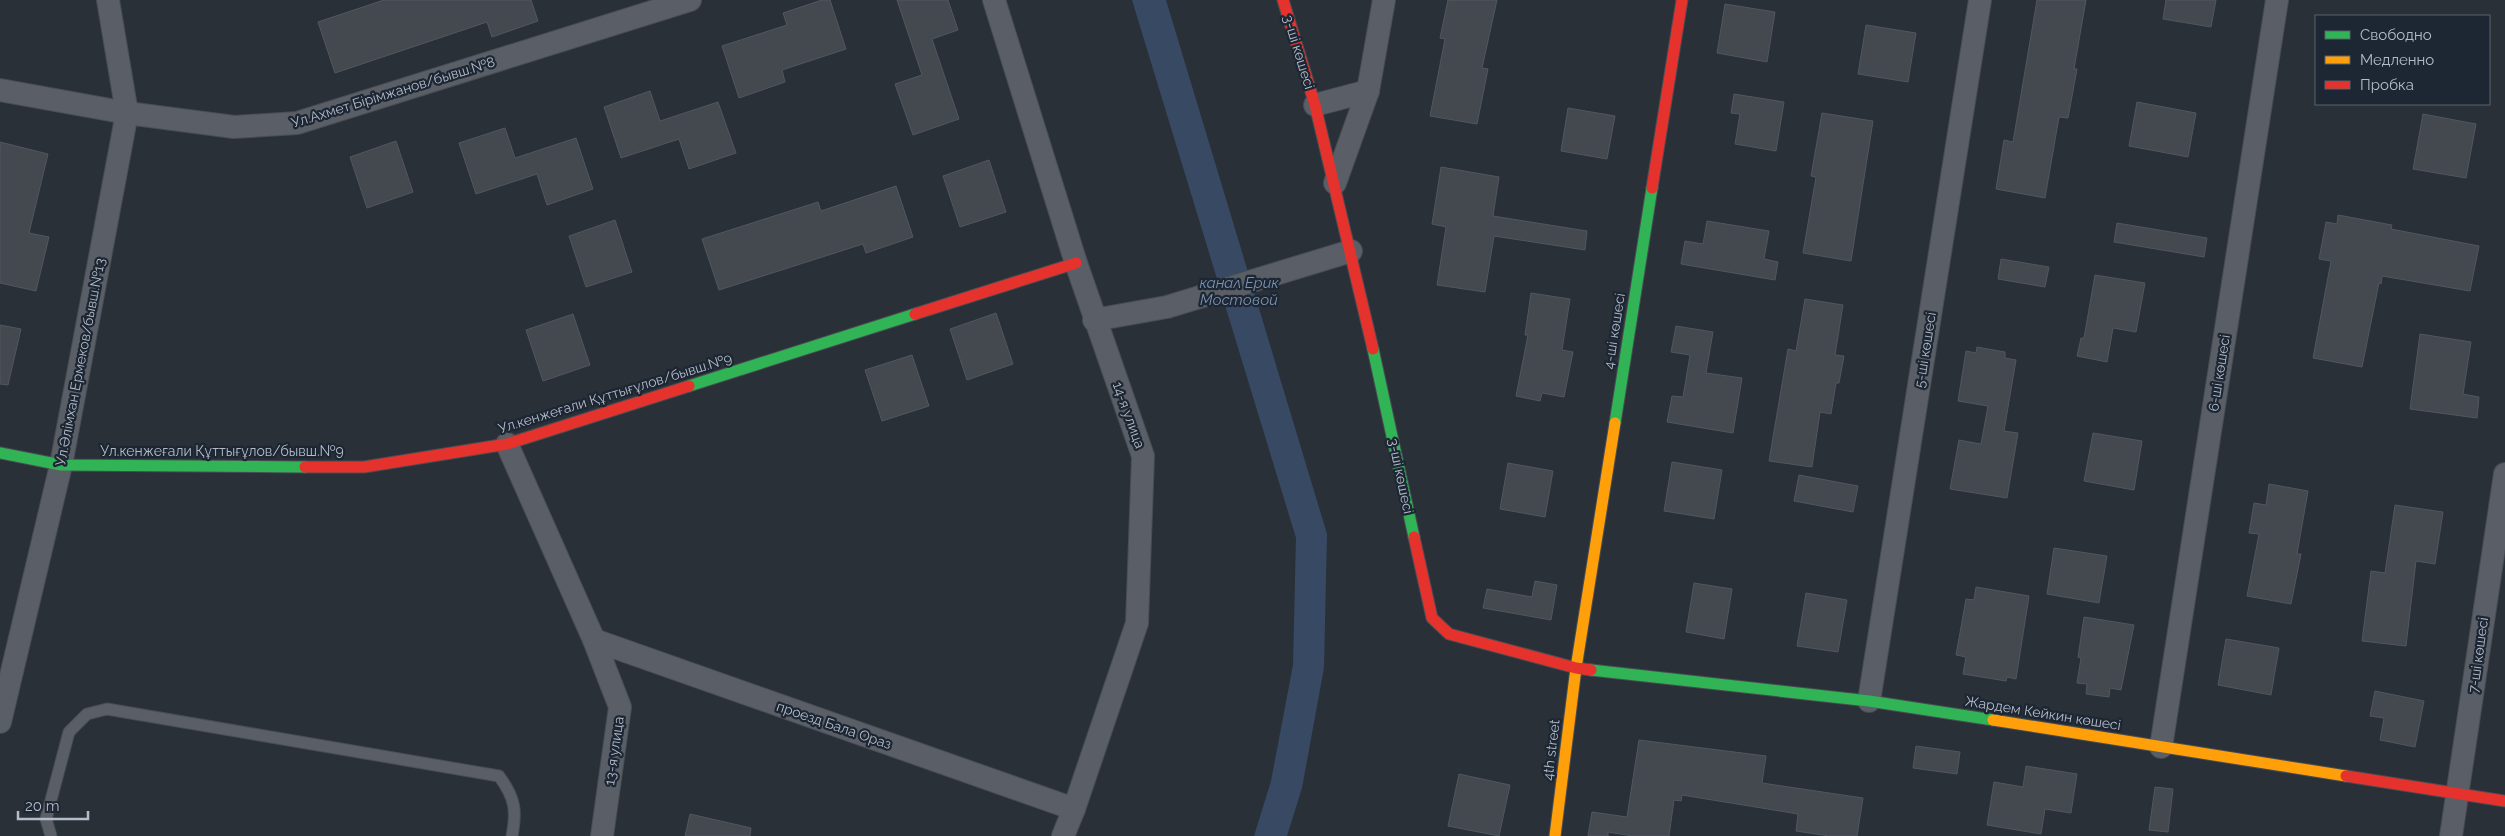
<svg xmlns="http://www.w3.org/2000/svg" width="2505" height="836" font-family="Raleway,sans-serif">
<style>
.water{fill:#384963}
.building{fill:#444950;stroke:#52575f}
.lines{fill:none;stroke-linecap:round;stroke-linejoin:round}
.lane-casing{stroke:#484c53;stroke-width:13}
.street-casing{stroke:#484c53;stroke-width:24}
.fast-casing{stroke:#484c53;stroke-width:13}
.slow-casing{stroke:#484c53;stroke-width:13}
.jam-casing{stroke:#484c53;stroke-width:13}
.lane{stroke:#5a5e66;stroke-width:11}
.street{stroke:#5a5e66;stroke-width:22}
.fast{stroke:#30b455;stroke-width:11}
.slow{stroke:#ff9f0a;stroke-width:11}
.jam{stroke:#e5322d;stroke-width:11}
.labels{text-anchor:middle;stroke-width:4.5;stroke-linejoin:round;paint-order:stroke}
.street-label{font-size:14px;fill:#b4bcc9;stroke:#1d2633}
.water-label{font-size:15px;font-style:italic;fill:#7c92b1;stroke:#1d2633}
</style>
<rect width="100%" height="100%" fill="#2a3038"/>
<path class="water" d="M 1132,0 L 1166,0 L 1327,534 L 1324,668 L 1302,788 L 1287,836 L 1254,836 L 1271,781 L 1293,665 L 1296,538 Z"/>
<g class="building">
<path d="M 384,0 L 531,0 L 538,21 L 492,37 L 487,22 L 335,73 L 318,22 Z"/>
<path d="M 822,0 L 830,0 L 846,49 L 782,70 L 785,82 L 739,98 L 722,46 L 787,25 L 783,13 Z"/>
<path d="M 897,0 L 948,0 L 958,30 L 932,39 L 959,119 L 913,135 L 895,84 L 922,75 Z"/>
<path d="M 1448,0 L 1497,0 L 1482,68 L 1488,69 L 1477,124 L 1430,116 L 1445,39 L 1440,38 Z"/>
<path d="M 2037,0 L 2086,0 L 2074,69 L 2077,69 L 2068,118 L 2059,117 L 2045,198 L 1996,189 L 2004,140 L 2013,142 Z"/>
<path d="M 2166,0 L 2216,0 L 2211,27 L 2163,19 Z"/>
<path d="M 1725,4 L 1775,12 L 1767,62 L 1717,53 Z"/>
<path d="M 1866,25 L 1916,33 L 1908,82 L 1858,74 Z"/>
<path d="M 650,91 L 660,121 L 718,102 L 736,153 L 689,169 L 679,139 L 621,158 L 604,107 Z"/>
<path d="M 1734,94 L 1784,102 L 1776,151 L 1735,144 L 1740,114 L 1731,113 Z"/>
<path d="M 2137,102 L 2196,113 L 2188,157 L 2129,146 Z"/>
<path d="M 1568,108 L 1615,116 L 1607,159 L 1561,151 Z"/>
<path d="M 1822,113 L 1873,121 L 1851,261 L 1803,253 L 1816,177 L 1811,176 Z"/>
<path d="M 2423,114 L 2476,124 L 2466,178 L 2413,169 Z"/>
<path d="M 505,128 L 515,158 L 576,138 L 593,189 L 547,205 L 537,174 L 476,194 L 459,143 Z"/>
<path d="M 396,141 L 413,192 L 367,208 L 350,157 Z"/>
<path d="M 0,142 L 48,154 L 29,233 L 49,237 L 36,291 L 0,283 Z"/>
<path d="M 989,160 L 1006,212 L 960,227 L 943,176 Z"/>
<path d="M 1441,167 L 1499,177 L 1493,216 L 1587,231 L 1585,250 L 1494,236 L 1485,292 L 1437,285 L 1446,227 L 1432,224 Z"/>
<path d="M 896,186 L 913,237 L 866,253 L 863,244 L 719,290 L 702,239 L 818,202 L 821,211 Z"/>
<path d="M 2338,215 L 2392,225 L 2391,229 L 2479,246 L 2470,291 L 2382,276 L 2381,284 L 2379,283 L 2362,367 L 2313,358 L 2331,261 L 2319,259 L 2326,222 L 2337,224 Z"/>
<path d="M 615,220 L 632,272 L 586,287 L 569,236 Z"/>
<path d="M 1707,221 L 1769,231 L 1764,259 L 1778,262 L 1775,280 L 1681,264 L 1685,241 L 1703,244 Z"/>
<path d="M 2117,223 L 2207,238 L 2204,257 L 2114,242 Z"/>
<path d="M 2001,259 L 2049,267 L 2045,287 L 1998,279 Z"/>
<path d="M 2095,275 L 2145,283 L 2136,332 L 2113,328 L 2107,362 L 2077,356 L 2081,338 L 2084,338 Z"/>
<path d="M 1531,293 L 1570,299 L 1562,350 L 1573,352 L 1564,397 L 1542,393 L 1540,401 L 1516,396 L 1528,335 L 1525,335 Z"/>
<path d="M 1805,299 L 1843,305 L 1835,355 L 1844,356 L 1839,383 L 1836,383 L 1831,414 L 1820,412 L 1812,467 L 1769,461 L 1788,349 L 1796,351 Z"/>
<path d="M 996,313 L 1013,364 L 967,380 L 950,329 Z"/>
<path d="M 573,314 L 590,365 L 543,381 L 526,330 Z"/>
<path d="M 0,325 L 21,329 L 8,385 L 0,384 Z"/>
<path d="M 1676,326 L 1713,332 L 1706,373 L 1742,378 L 1733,433 L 1667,422 L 1672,396 L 1683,397 L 1690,355 L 1671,352 Z"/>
<path d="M 2420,334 L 2471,342 L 2463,394 L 2479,397 L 2477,418 L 2410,409 Z"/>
<path d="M 1977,347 L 2005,352 L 2005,358 L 2016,360 L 2004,431 L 2018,433 L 2007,498 L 1950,489 L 1959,440 L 1981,444 L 1988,406 L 1958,401 L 1966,351 L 1976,353 Z"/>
<path d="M 912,355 L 929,406 L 882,421 L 865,370 Z"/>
<path d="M 2093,433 L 2142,441 L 2134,490 L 2084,481 Z"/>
<path d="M 1672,462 L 1722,470 L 1714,519 L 1664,511 Z"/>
<path d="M 1508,463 L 1553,471 L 1545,517 L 1500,509 Z"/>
<path d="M 1799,475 L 1858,486 L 1853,512 L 1794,501 Z"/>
<path d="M 2269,484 L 2308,491 L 2297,554 L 2301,554 L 2291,604 L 2247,596 L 2259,534 L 2249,533 L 2254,503 L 2266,505 Z"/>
<path d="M 2395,505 L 2443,512 L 2435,564 L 2416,561 L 2406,646 L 2362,641 L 2371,571 L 2385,573 Z"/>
<path d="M 2054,548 L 2107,556 L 2099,603 L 2047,594 Z"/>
<path d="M 1535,581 L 1557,585 L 1551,620 L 1483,608 L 1487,589 L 1532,597 Z"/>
<path d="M 1694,583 L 1732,589 L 1724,639 L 1686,632 Z"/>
<path d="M 1976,587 L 2029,596 L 2016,679 L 2007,677 L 2006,681 L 1963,674 L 1966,657 L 1956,655 L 1966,599 L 1974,600 Z"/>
<path d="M 1806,593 L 1847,600 L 1838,652 L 1797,646 Z"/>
<path d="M 2084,617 L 2134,625 L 2121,690 L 2110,688 L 2109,697 L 2086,694 L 2087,684 L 2077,683 L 2081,658 L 2078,657 Z"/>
<path d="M 2226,639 L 2279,648 L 2271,695 L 2218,685 Z"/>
<path d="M 2375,691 L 2424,701 L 2415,747 L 2380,740 L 2384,718 L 2370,716 Z"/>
<path d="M 1639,740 L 1766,756 L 1762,783 L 1863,798 L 1857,836 L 1829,836 L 1796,831 L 1798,814 L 1682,795 L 1681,801 L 1674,800 L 1669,836 L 1633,836 L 1608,832 L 1608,836 L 1588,836 L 1592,812 L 1627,817 Z"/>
<path d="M 1916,746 L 1960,752 L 1957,774 L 1913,768 Z"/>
<path d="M 2026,766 L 2077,774 L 2071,813 L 2045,809 L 2041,834 L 1987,825 L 1994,782 L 2023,787 Z"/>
<path d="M 1459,774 L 1510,785 L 1499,836 L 1448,826 Z"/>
<path d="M 2155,787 L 2173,789 L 2168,832 L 2149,830 Z"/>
<path d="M 690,814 L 751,828 L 750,836 L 685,836 Z"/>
</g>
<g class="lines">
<defs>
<path id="lane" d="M 51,836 L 46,819 L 69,732 L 87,714 L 107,709 L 499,776 C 515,798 517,810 512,836"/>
<g id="street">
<path d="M 994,0 L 1076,263 L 1143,456 L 1137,623 L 1074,809 L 1063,836"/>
<path d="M 0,90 L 127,113 L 234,127 L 297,123 L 690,0"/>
<path d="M 1315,105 L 1368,91"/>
<path d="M 1335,183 L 1368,91 L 1384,0"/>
<path d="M 1094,320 L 1167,307 L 1351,251"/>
<path d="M 507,444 L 594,640 L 620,707 L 602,836"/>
<path d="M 594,640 L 1074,809"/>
<path d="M 1869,701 L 1980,0"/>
<path d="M 0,722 L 61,465 L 127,113 L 108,0"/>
<path d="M 2161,747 L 2277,0"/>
<path d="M 2451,836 L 2505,474"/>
</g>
<g id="fast">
<path d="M 1373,349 L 1414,537"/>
<path d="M 689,386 L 915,314"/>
<path d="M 1615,423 L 1652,188"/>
<path d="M 0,453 L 61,465 L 305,467"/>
<path d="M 1591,670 L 1869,701 L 1993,720"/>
</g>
<g id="slow">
<path d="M 1993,720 L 2346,776"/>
<path d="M 1555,836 L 1576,668 L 1615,423"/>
</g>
<g id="jam">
<path d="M 1283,0 L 1315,105 L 1373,349"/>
<path d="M 1652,188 L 1682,0"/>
<path d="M 915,314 L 1076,263"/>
<path d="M 305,467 L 364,467 L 507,444 L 689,386"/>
<path d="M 1414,537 L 1432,618 L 1449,634 L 1576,668 L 1591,670"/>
<path d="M 2346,776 L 2505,801"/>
</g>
</defs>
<use href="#lane" class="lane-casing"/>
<use href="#street" class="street-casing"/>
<use href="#fast" class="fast-casing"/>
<use href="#slow" class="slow-casing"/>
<use href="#jam" class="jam-casing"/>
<use href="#lane" class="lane"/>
<use href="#street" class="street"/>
<use href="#fast" class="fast"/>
<use href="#slow" class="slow"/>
<use href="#jam" class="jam"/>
</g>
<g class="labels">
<g class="street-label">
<text transform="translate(1299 52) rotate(73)" y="5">3-ші көшесі</text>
<text transform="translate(393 92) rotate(-17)" y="5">Ул.Ахмет Бірімжанов/бывш.№8</text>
<text transform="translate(1614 331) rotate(-81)" y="5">4-ші көшесі</text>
<text transform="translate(1925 350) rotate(-81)" y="5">5-ші көшесі</text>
<text transform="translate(80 362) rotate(-79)" y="5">Ул.Әлімхан Ермеков/бывш.№13</text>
<text transform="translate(2219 373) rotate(-81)" y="5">6-ші көшесі</text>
<text transform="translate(615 393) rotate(-17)" y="5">Ул.кенжеғали Құттығұлов/бывш.№9</text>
<text transform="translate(1129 415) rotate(70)" y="5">14-я улица</text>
<text x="222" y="456">Ул.кенжеғали Құттығұлов/бывш.№9</text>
<text transform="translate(1401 476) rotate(78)" y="5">3-ші көшесі</text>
<text transform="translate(2478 655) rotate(-82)" y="5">7-ші көшесі</text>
<text transform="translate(2043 713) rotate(9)" y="5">Жардем Кейкин көшесі</text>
<text transform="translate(834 725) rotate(19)" y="5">проезд Бала Ораз</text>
<text transform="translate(1551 750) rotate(-83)" y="5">4th street</text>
<text transform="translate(614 751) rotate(-82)" y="5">13-я улица</text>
</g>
<g class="water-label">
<text x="1239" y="288">канал Ерик<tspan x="1239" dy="17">Мостовой</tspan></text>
</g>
</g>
<rect x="2315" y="15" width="175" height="90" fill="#1d2633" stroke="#59626f"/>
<rect x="2325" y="31" width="25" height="8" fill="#30b455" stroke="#59626f"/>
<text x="2360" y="40" font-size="15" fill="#b4bcc9">Свободно</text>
<rect x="2325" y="56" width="25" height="8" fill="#ff9f0a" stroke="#59626f"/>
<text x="2360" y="65" font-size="15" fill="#b4bcc9">Медленно</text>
<rect x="2325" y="81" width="25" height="8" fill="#e5322d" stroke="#59626f"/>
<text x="2360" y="90" font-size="15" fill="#b4bcc9">Пробка</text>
<path d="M18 811v8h70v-8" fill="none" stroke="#b4bcc9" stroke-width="2.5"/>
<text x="25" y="811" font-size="15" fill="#b4bcc9" stroke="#1d2633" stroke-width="4" paint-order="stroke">20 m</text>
</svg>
